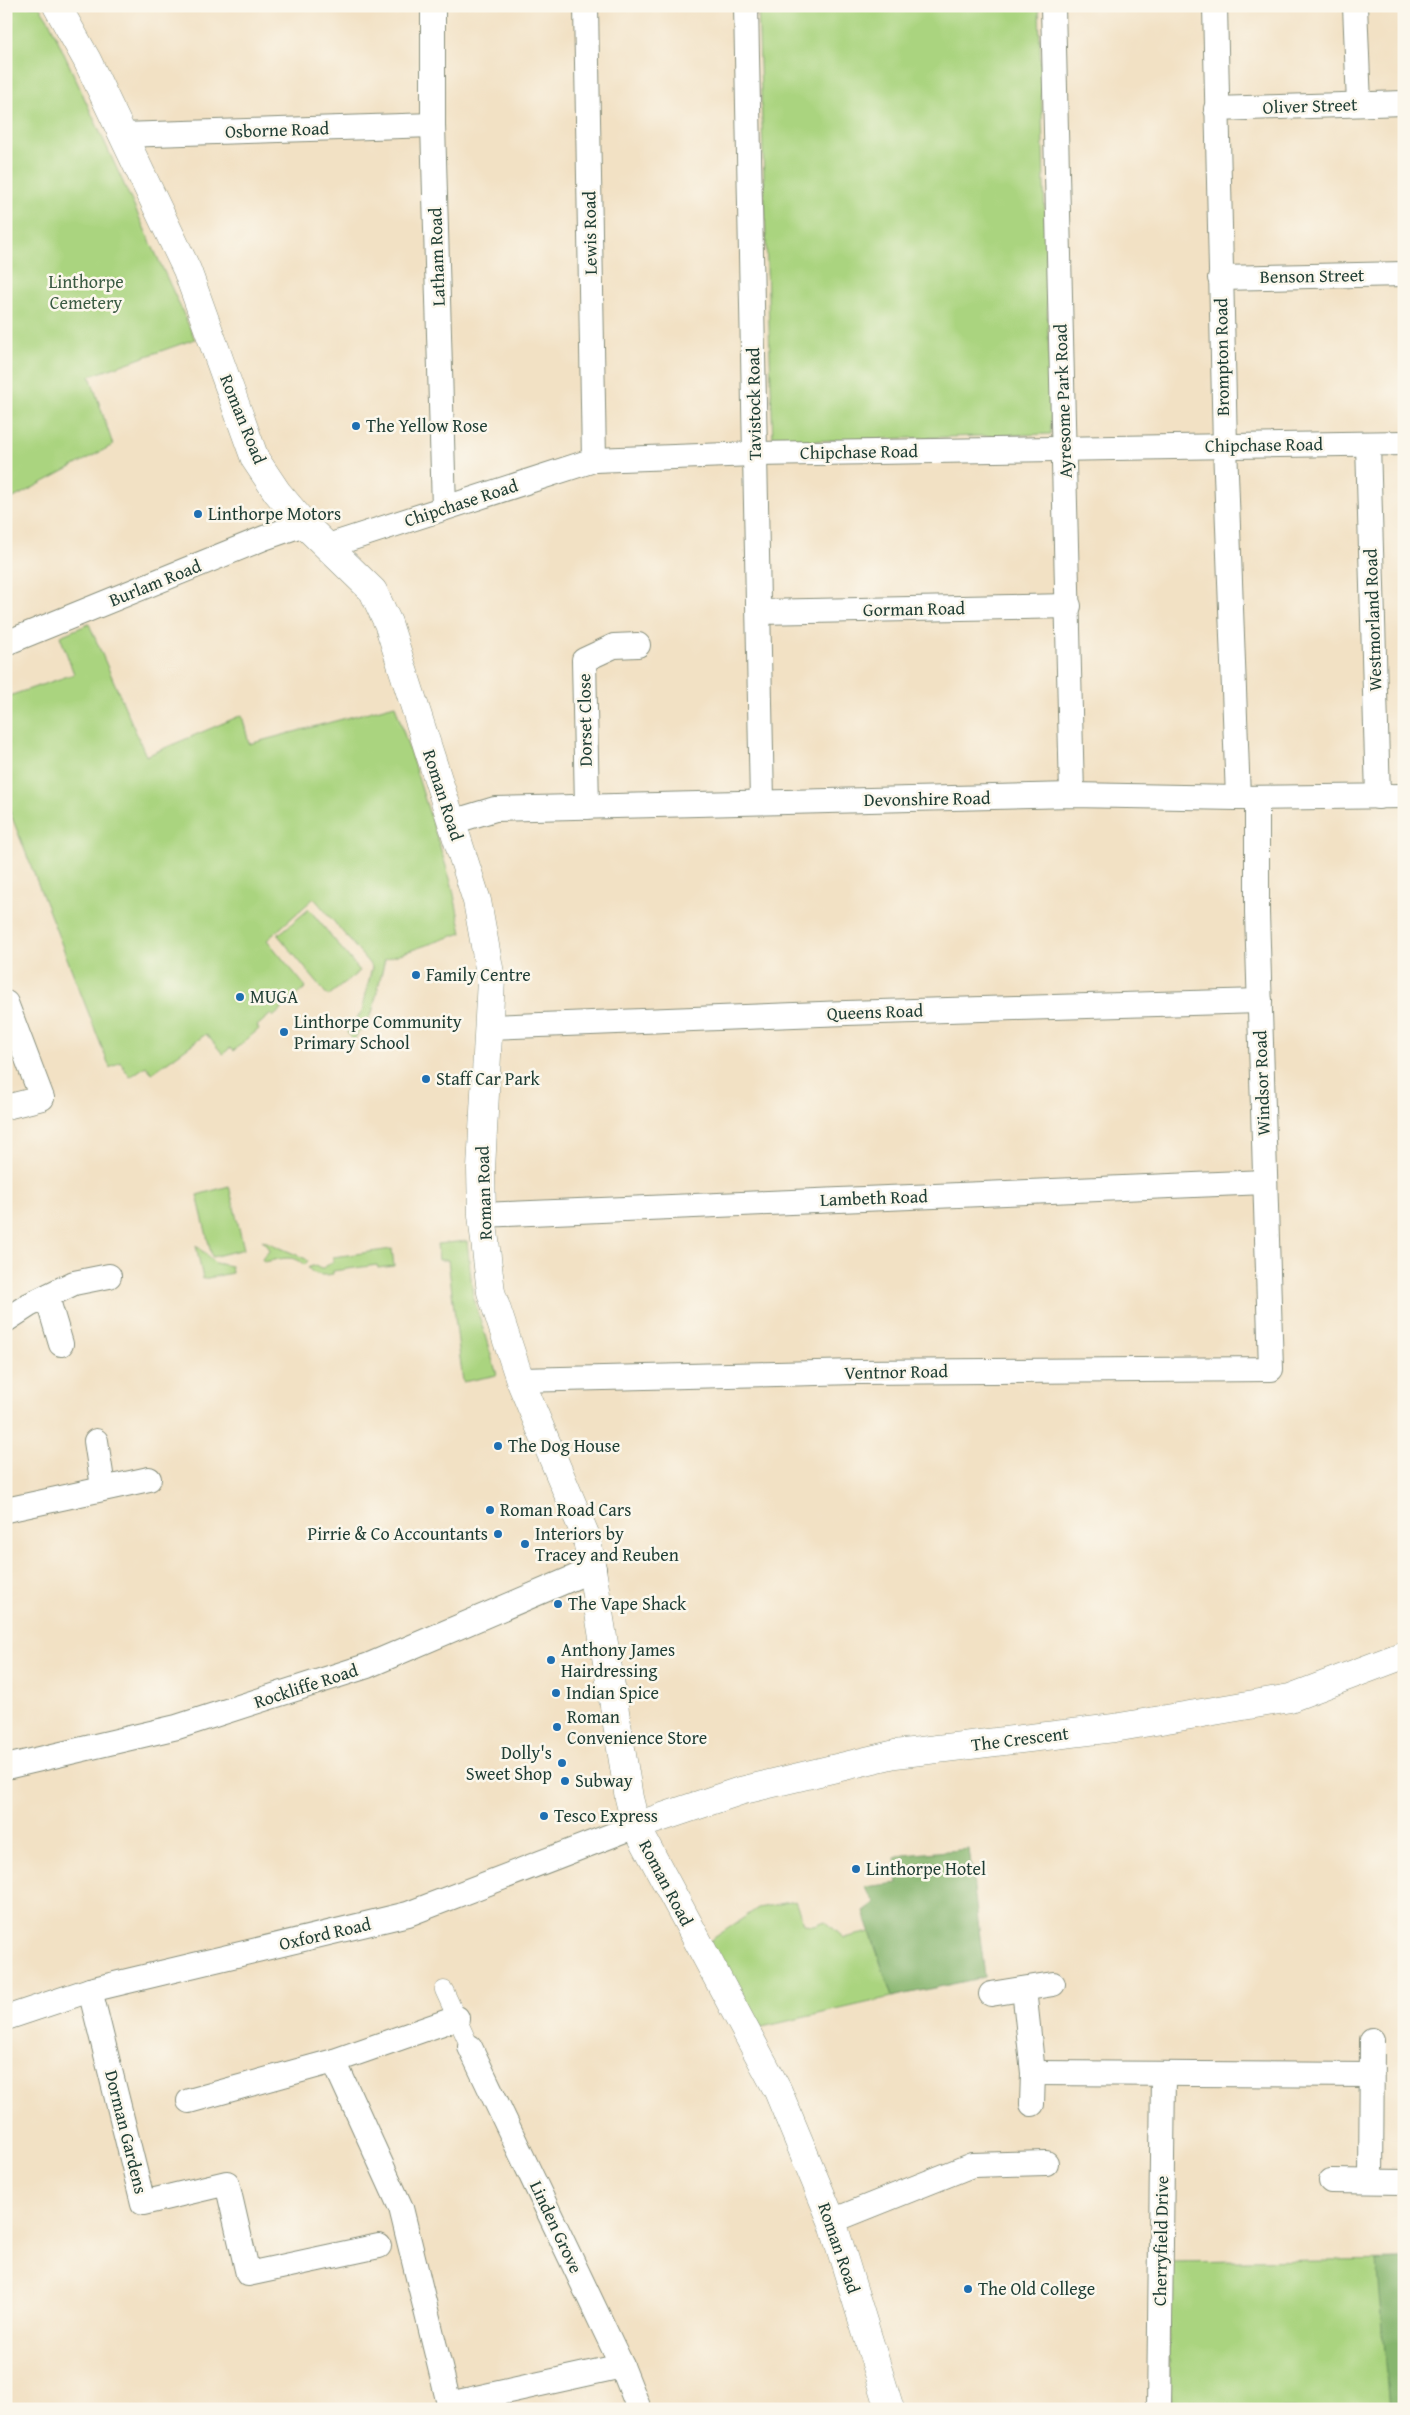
<svg xmlns="http://www.w3.org/2000/svg" width="1410" height="2415" font-family="'Gentium Book Plus',serif">
<style>
.green{fill:#aad47f;stroke:#64885a}
.forest{fill:#87b66e;stroke:#537a51}
.lines{fill:none;stroke-linecap:round;stroke-linejoin:round}
.pedestrian-casing{stroke:#888f7c;stroke-width:19}
.minor-casing{stroke:#888f7c;stroke-width:26}
.tertiary-casing{stroke:#888f7c;stroke-width:29}
.pedestrian{stroke:#fff;stroke-width:18}
.minor{stroke:#fff;stroke-width:24}
.tertiary{stroke:#fff;stroke-width:28}
.poi-dot{fill:#1f6fb2;stroke:#fbf7ec;stroke-width:2}
.labels{text-anchor:middle;stroke-width:5;stroke-linejoin:round;paint-order:stroke}
.street-label{font-size:18px;fill:#1f3d34;stroke:#fbf7ec}
.park-label{font-size:18px;fill:#3b5b43;stroke:#fbf7ec}
.poi-label{font-size:18px;fill:#1f3d34;stroke:#fbf7ec;text-anchor:start}
</style>
<rect width="100%" height="100%" fill="#fbf7ec"/>
<filter id="ink" filterUnits="userSpaceOnUse"><feTurbulence type="fractalNoise" baseFrequency=".02" numOctaves="2"/><feDisplacementMap in="SourceGraphic" scale="10" xChannelSelector="R" yChannelSelector="G"/><feConvolveMatrix kernelMatrix="1 2 1 2 8 2 1 2 1" color-interpolation-filters="sRGB"/></filter>
<filter id="wash" filterUnits="userSpaceOnUse"><feTurbulence type="fractalNoise" baseFrequency=".0096" numOctaves="4" result="noise"/><feDisplacementMap in="SourceGraphic" scale="20" xChannelSelector="R" yChannelSelector="G"/><feGaussianBlur stdDeviation="1.12" result="paint"/><feColorMatrix in="noise" values="0 0 0 0 0 0 0 0 0 0 0 0 0 0 0 0 0 1.4 0 .05"/><feComposite in="paint" operator="in"/></filter>
<g filter="url(#wash)">
<rect width="100%" height="100%" fill="#f2e1c4"/>
<g class="green">
<path d="M 6,6 L 39,6 L 49,21 L 195,339 L 90,376 L 113,445 L 6,502 Z"/>
<path d="M 758,6 L 1039,6 L 1051,434 L 773,442 Z"/>
<path d="M 89,624 L 146,756 L 242,715 L 249,744 L 395,705 L 452,885 L 462,933 L 385,959 L 372,1013 L 353,1041 L 347,1032 L 362,1011 L 372,967 L 314,898 L 267,940 L 306,987 L 273,1017 L 271,1014 L 257,1026 L 259,1029 L 233,1051 L 230,1048 L 223,1054 L 206,1034 L 152,1073 L 146,1066 L 130,1077 L 120,1062 L 110,1068 L 6,802 L 6,697 L 74,674 L 60,636 Z"/>
<path d="M 309,909 L 360,971 L 328,996 L 278,935 Z"/>
<path d="M 229,1186 L 244,1249 L 212,1257 L 197,1195 Z"/>
<path d="M 262,1240 L 306,1259 L 308,1261 L 304,1265 C 294,1253 277,1260 264,1262 L 262,1259 L 269,1251 L 267,1245 Z"/>
<path d="M 467,1241 L 473,1296 L 497,1375 L 463,1382 L 448,1260 L 439,1260 L 437,1244 Z"/>
<path d="M 196,1245 L 215,1263 L 231,1266 L 232,1273 L 203,1279 Z"/>
<path d="M 392,1249 L 394,1266 L 378,1268 L 377,1265 L 333,1271 L 333,1274 C 323,1276 315,1276 308,1268 L 313,1265 L 321,1269 L 333,1262 L 333,1257 Z"/>
<path d="M 795,1901 L 804,1924 L 815,1925 L 825,1921 L 844,1938 L 870,1932 L 892,1997 L 758,2028 L 708,1942 L 758,1908 Z"/>
<path d="M 1404,2259 L 1404,2409 L 1173,2409 L 1170,2393 L 1167,2262 Z"/>
</g>
<g class="forest">
<path d="M 969,1849 L 985,1977 L 892,1997 L 864,1912 L 876,1903 L 864,1887 L 898,1883 L 895,1858 L 904,1855 Z"/>
<path d="M 1404,2259 L 1404,2409 L 1390,2409 L 1377,2260 Z"/>
</g>
</g>
<g filter="url(#ink)">
<g class="lines">
<defs>
<path id="pedestrian" d="M 444,1990 L 470,2047"/>
<g id="minor">
<path d="M 433,6 L 433,125 L 444,508"/>
<path d="M 586,6 L 594,460"/>
<path d="M 746,6 L 762,802"/>
<path d="M 1053,6 L 1072,795"/>
<path d="M 1215,6 L 1225,446 L 1238,798"/>
<path d="M 1355,6 L 1359,104"/>
<path d="M 1216,109 L 1404,103"/>
<path d="M 122,135 L 433,125"/>
<path d="M 1220,278 L 1404,274"/>
<path d="M 1368,444 L 1378,797"/>
<path d="M 328,546 L 594,460 L 754,454 L 1404,443"/>
<path d="M 759,612 L 1069,606"/>
<path d="M 6,643 L 264,538 L 304,524"/>
<path d="M 587,807 L 584,660 L 614,646 L 638,645"/>
<path d="M 452,822 L 495,809 L 1072,795 L 1238,798 L 1404,796"/>
<path d="M 6,1003 L 42,1098 L 6,1107"/>
<path d="M 490,1027 L 846,1013 L 1260,1001"/>
<path d="M 482,1215 L 1265,1182"/>
<path d="M 47,1297 L 61,1344"/>
<path d="M 6,1320 L 29,1305 L 74,1283 L 109,1276"/>
<path d="M 520,1380 L 857,1372 L 1271,1369 L 1257,913 L 1257,798"/>
<path d="M 96,1441 L 103,1487"/>
<path d="M 6,1510 L 149,1479"/>
<path d="M 6,1767 L 177,1727 L 367,1666 L 594,1569"/>
<path d="M 1024,1989 L 1033,2073 L 1032,2104"/>
<path d="M 90,1990 L 143,2203 L 227,2183 L 248,2274 L 379,2246"/>
<path d="M 991,1994 L 1053,1984"/>
<path d="M 6,2018 L 90,1990 L 408,1914 L 636,1826"/>
<path d="M 470,2047 L 622,2366 L 639,2409"/>
<path d="M 334,2061 L 457,2018"/>
<path d="M 1033,2073 L 1371,2075"/>
<path d="M 189,2101 L 334,2061 L 401,2208 L 449,2404 L 622,2366"/>
<path d="M 1331,2181 L 1404,2182"/>
<path d="M 1371,2181 L 1372,2040"/>
<path d="M 832,2221 L 972,2165 L 1046,2163"/>
<path d="M 1159,2409 L 1163,2074"/>
</g>
<g id="tertiary">
<path d="M 57,6 L 87,60 L 187,270 L 255,459 L 277,492 L 304,524 L 373,591 L 388,623 L 477,901 L 491,979 L 481,1169 L 482,1215 L 491,1292 L 520,1380 L 587,1539 L 629,1798 L 636,1826 L 778,2091 L 832,2221 L 890,2409"/>
<path d="M 636,1826 L 740,1791 L 895,1754 L 1114,1728 L 1290,1698 L 1404,1655"/>
</g>
</defs>
<use href="#pedestrian" class="pedestrian-casing"/>
<use href="#minor" class="minor-casing"/>
<use href="#tertiary" class="tertiary-casing"/>
<use href="#pedestrian" class="pedestrian"/>
<use href="#minor" class="minor"/>
<use href="#tertiary" class="tertiary"/>
</g>
</g>
<g class="poi-dot">
<circle cx="356" cy="426" r="5"/>
<circle cx="198" cy="514" r="5"/>
<circle cx="416" cy="975" r="5"/>
<circle cx="240" cy="997" r="5"/>
<circle cx="284" cy="1032" r="5"/>
<circle cx="426" cy="1079" r="5"/>
<circle cx="498" cy="1446" r="5"/>
<circle cx="490" cy="1510" r="5"/>
<circle cx="498" cy="1534" r="5"/>
<circle cx="525" cy="1544" r="5"/>
<circle cx="558" cy="1604" r="5"/>
<circle cx="551" cy="1660" r="5"/>
<circle cx="556" cy="1693" r="5"/>
<circle cx="557" cy="1727" r="5"/>
<circle cx="562" cy="1763" r="5"/>
<circle cx="565" cy="1781" r="5"/>
<circle cx="544" cy="1816" r="5"/>
<circle cx="856" cy="1869" r="5"/>
<circle cx="968" cy="2289" r="5"/>
</g>
<g class="labels">
<g class="street-label">
<text transform="translate(1310 106) rotate(-2)" y="6">Oliver Street</text>
<text transform="translate(277 130) rotate(-2)" y="6">Osborne Road</text>
<text transform="translate(590 233) rotate(-91)" y="6">Lewis Road</text>
<text transform="translate(437 257) rotate(-92)" y="6">Latham Road</text>
<text transform="translate(1312 276) rotate(-1)" y="6">Benson Street</text>
<text transform="translate(1222 357) rotate(-91)" y="6">Brompton Road</text>
<text transform="translate(1063 401) rotate(-92)" y="6">Ayresome Park Road</text>
<text transform="translate(754 404) rotate(-91)" y="6">Tavistock Road</text>
<text transform="translate(243 419) rotate(68)" y="6">Roman Road</text>
<text transform="translate(1264 445) rotate(-1)" y="6">Chipchase Road</text>
<text transform="translate(859 452) rotate(-1)" y="6">Chipchase Road</text>
<text transform="translate(461 503) rotate(-18)" y="6">Chipchase Road</text>
<text transform="translate(155 583) rotate(-22)" y="6">Burlam Road</text>
<text transform="translate(914 609) rotate(-1)" y="6">Gorman Road</text>
<text transform="translate(1373 620) rotate(-92)" y="6">Westmorland Road</text>
<text transform="translate(585 720) rotate(-91)" y="6">Dorset Close</text>
<text transform="translate(443 795) rotate(72)" y="6">Roman Road</text>
<text transform="translate(927 799) rotate(-1)" y="6">Devonshire Road</text>
<text transform="translate(875 1012) rotate(-2)" y="6">Queens Road</text>
<text transform="translate(1262 1083) rotate(-92)" y="6">Windsor Road</text>
<text transform="translate(484 1193) rotate(-92)" y="6">Roman Road</text>
<text transform="translate(874 1198) rotate(-2)" y="6">Lambeth Road</text>
<text transform="translate(896 1372) rotate(-1)" y="6">Ventnor Road</text>
<text transform="translate(306 1686) rotate(-18)" y="6">Rockliffe Road</text>
<text transform="translate(1020 1739) rotate(-7)" y="6">The Crescent</text>
<text transform="translate(666 1883) rotate(62)" y="6">Roman Road</text>
<text transform="translate(325 1934) rotate(-13)" y="6">Oxford Road</text>
<text transform="translate(126 2132) rotate(76)" y="6">Dorman Gardens</text>
<text transform="translate(556 2227) rotate(65)" y="6">Linden Grove</text>
<text transform="translate(1161 2241) rotate(-89)" y="6">Cherryfield Drive</text>
<text transform="translate(839 2248) rotate(71)" y="6">Roman Road</text>
</g>
<g class="park-label">
<text x="86" y="288">Linthorpe<tspan x="86" dy="21">Cemetery</tspan></text>
</g>
<g class="poi-label">
<text x="366" y="432">The Yellow Rose</text>
<text x="208" y="520">Linthorpe Motors</text>
<text x="426" y="981">Family Centre</text>
<text x="250" y="1003">MUGA</text>
<text x="294" y="1028">Linthorpe Community<tspan x="294" dy="21">Primary School</tspan></text>
<text x="436" y="1085">Staff Car Park</text>
<text x="508" y="1452">The Dog House</text>
<text x="500" y="1516">Roman Road Cars</text>
<text x="488" y="1540" text-anchor="end">Pirrie &amp; Co Accountants</text>
<text x="535" y="1540">Interiors by<tspan x="535" dy="21">Tracey and Reuben</tspan></text>
<text x="568" y="1610">The Vape Shack</text>
<text x="561" y="1656">Anthony James<tspan x="561" dy="21">Hairdressing</tspan></text>
<text x="566" y="1699">Indian Spice</text>
<text x="567" y="1723">Roman<tspan x="567" dy="21">Convenience Store</tspan></text>
<text x="552" y="1759" text-anchor="end">Dolly's<tspan x="552" dy="21">Sweet Shop</tspan></text>
<text x="575" y="1787">Subway</text>
<text x="554" y="1822">Tesco Express</text>
<text x="866" y="1875">Linthorpe Hotel</text>
<text x="978" y="2295">The Old College</text>
</g>
</g>
<rect width="1410" height="2415" fill="none" stroke="#fbf7ec" stroke-width="25"/>
</svg>
